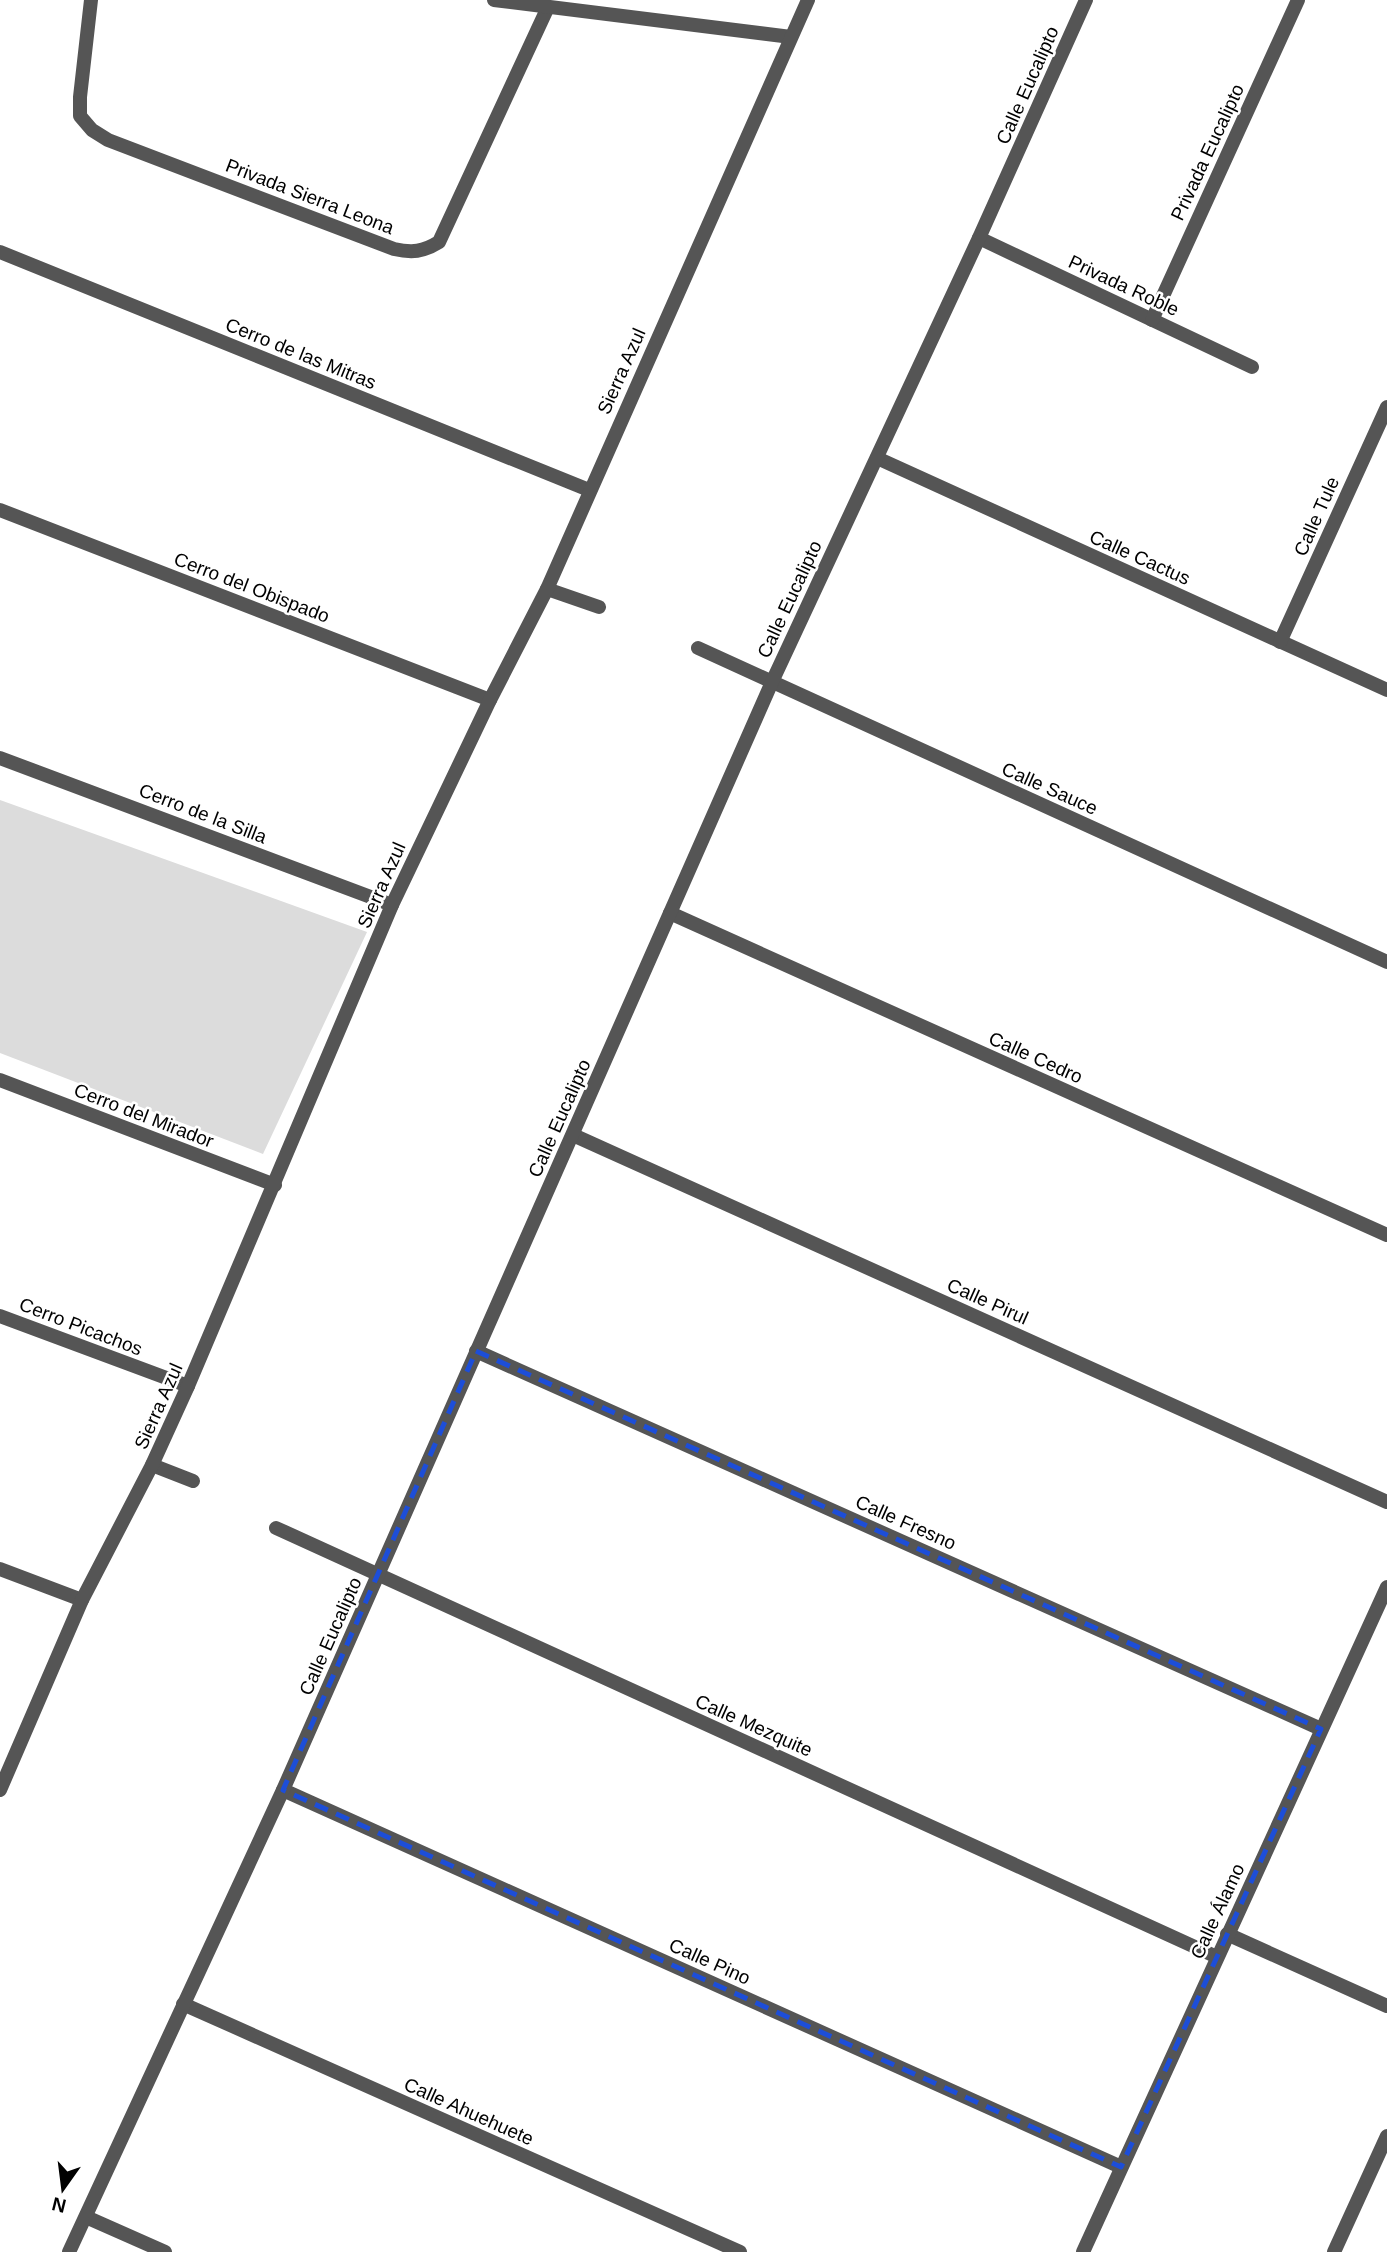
<svg xmlns="http://www.w3.org/2000/svg" width="1387" height="2252" font-family="Arial,sans-serif">
<style>
.green{fill:#dcdcdc}
.lines{fill:none;stroke-linecap:round;stroke-linejoin:round}
.street{stroke:#555;stroke-width:14}
.marked{fill:none;stroke:#1d4ed8;stroke-width:5;stroke-dasharray:14 9;stroke-linejoin:round}
.labels{text-anchor:middle;stroke-width:5;stroke-linejoin:round;paint-order:stroke}
.street-label{font-size:19px;fill:#000;stroke:#fff}
</style>
<rect width="100%" height="100%" fill="#fff"/>
<path class="green" d="M 0,800 L 367,932 L 263,1154 L 0,1053 Z"/>
<g class="lines">
<g class="street">
<path d="M 91,0 L 80,97 L 80,116 L 92,130 L 108,140 L 394,249 C 412,253 423,252 439,242 L 548,7"/>
<path d="M 494,0 L 791,37"/>
<path d="M 979,238 L 1252,367"/>
<path d="M 0,252 L 589,490"/>
<path d="M 1152,320 L 1298,0"/>
<path d="M 877,458 L 1387,690"/>
<path d="M 0,510 L 490,700"/>
<path d="M 547,589 L 599,607"/>
<path d="M 1280,642 L 1387,407"/>
<path d="M 698,648 L 1387,962"/>
<path d="M 0,758 L 392,905"/>
<path d="M 670,913 L 1387,1235"/>
<path d="M 0,1080 L 275,1185"/>
<path d="M 573,1135 L 1387,1502"/>
<path d="M 0,1316 L 188,1386"/>
<path d="M 476,1351 L 1321,1729"/>
<path d="M 152,1465 L 193,1481"/>
<path d="M 276,1528 L 1217,1957"/>
<path d="M 0,1569 L 82,1600"/>
<path d="M 0,1790 L 82,1600 L 152,1465 L 188,1386 L 392,905 L 490,700 L 547,589 L 808,0"/>
<path d="M 283,1790 L 1121,2167"/>
<path d="M 1227,1934 L 1387,2006"/>
<path d="M 183,2004 L 740,2252"/>
<path d="M 86,2217 L 165,2252"/>
<path d="M 69,2252 L 283,1790 L 772,682 L 979,238 L 1086,0"/>
<path d="M 1083,2252 L 1387,1587"/>
<path d="M 1334,2252 L 1387,2136"/>
</g>
</g>
<path class="marked" d="M 476,1351 L 1321,1729 L 1121,2167 L 283,1790 Z"/>
<g class="labels">
<g class="street-label">
<text transform="translate(1027 85) rotate(-66)" y="7">Calle Eucalipto</text>
<text transform="translate(1207 152) rotate(-65)" y="7">Privada Eucalipto</text>
<text transform="translate(310 196) rotate(21)" y="7">Privada Sierra Leona</text>
<text transform="translate(1124 285) rotate(25)" y="7">Privada Roble</text>
<text transform="translate(301 353) rotate(22)" y="7">Cerro de las Mitras</text>
<text transform="translate(621 371) rotate(-66)" y="7">Sierra Azul</text>
<text transform="translate(1316 516) rotate(-66)" y="7">Calle Tule</text>
<text transform="translate(1140 557) rotate(24)" y="7">Calle Cactus</text>
<text transform="translate(252 587) rotate(21)" y="7">Cerro del Obispado</text>
<text transform="translate(789 599) rotate(-65)" y="7">Calle Eucalipto</text>
<text transform="translate(1050 788) rotate(24)" y="7">Calle Sauce</text>
<text transform="translate(203 813) rotate(21)" y="7">Cerro de la Silla</text>
<text transform="translate(381 885) rotate(-66)" y="7">Sierra Azul</text>
<text transform="translate(1036 1057) rotate(24)" y="7">Calle Cedro</text>
<text transform="translate(144 1115) rotate(21)" y="7">Cerro del Mirador</text>
<text transform="translate(559 1118) rotate(-66)" y="7">Calle Eucalipto</text>
<text transform="translate(988 1301) rotate(24)" y="7">Calle Pirul</text>
<text transform="translate(81 1326) rotate(21)" y="7">Cerro Picachos</text>
<text transform="translate(158 1406) rotate(-66)" y="7">Sierra Azul</text>
<text transform="translate(906 1522) rotate(24)" y="7">Calle Fresno</text>
<text transform="translate(330 1636) rotate(-66)" y="7">Calle Eucalipto</text>
<text transform="translate(754 1725) rotate(24)" y="7">Calle Mezquite</text>
<text transform="translate(1217 1911) rotate(-65)" y="7">Calle Álamo</text>
<text transform="translate(710 1961) rotate(24)" y="7">Calle Pino</text>
<text transform="translate(469 2111) rotate(24)" y="7">Calle Ahuehuete</text>
</g>
</g>
<g transform="translate(63 2189) rotate(194)" stroke="#ffffff" stroke-width="5" paint-order="stroke">
<path d="M0-5L12 26L0 18L-12 26Z" fill="#000000"/>
<text y="-10" font-size="19" font-weight="bold" text-anchor="middle" fill="#000000">N</text>
</g>
</svg>
